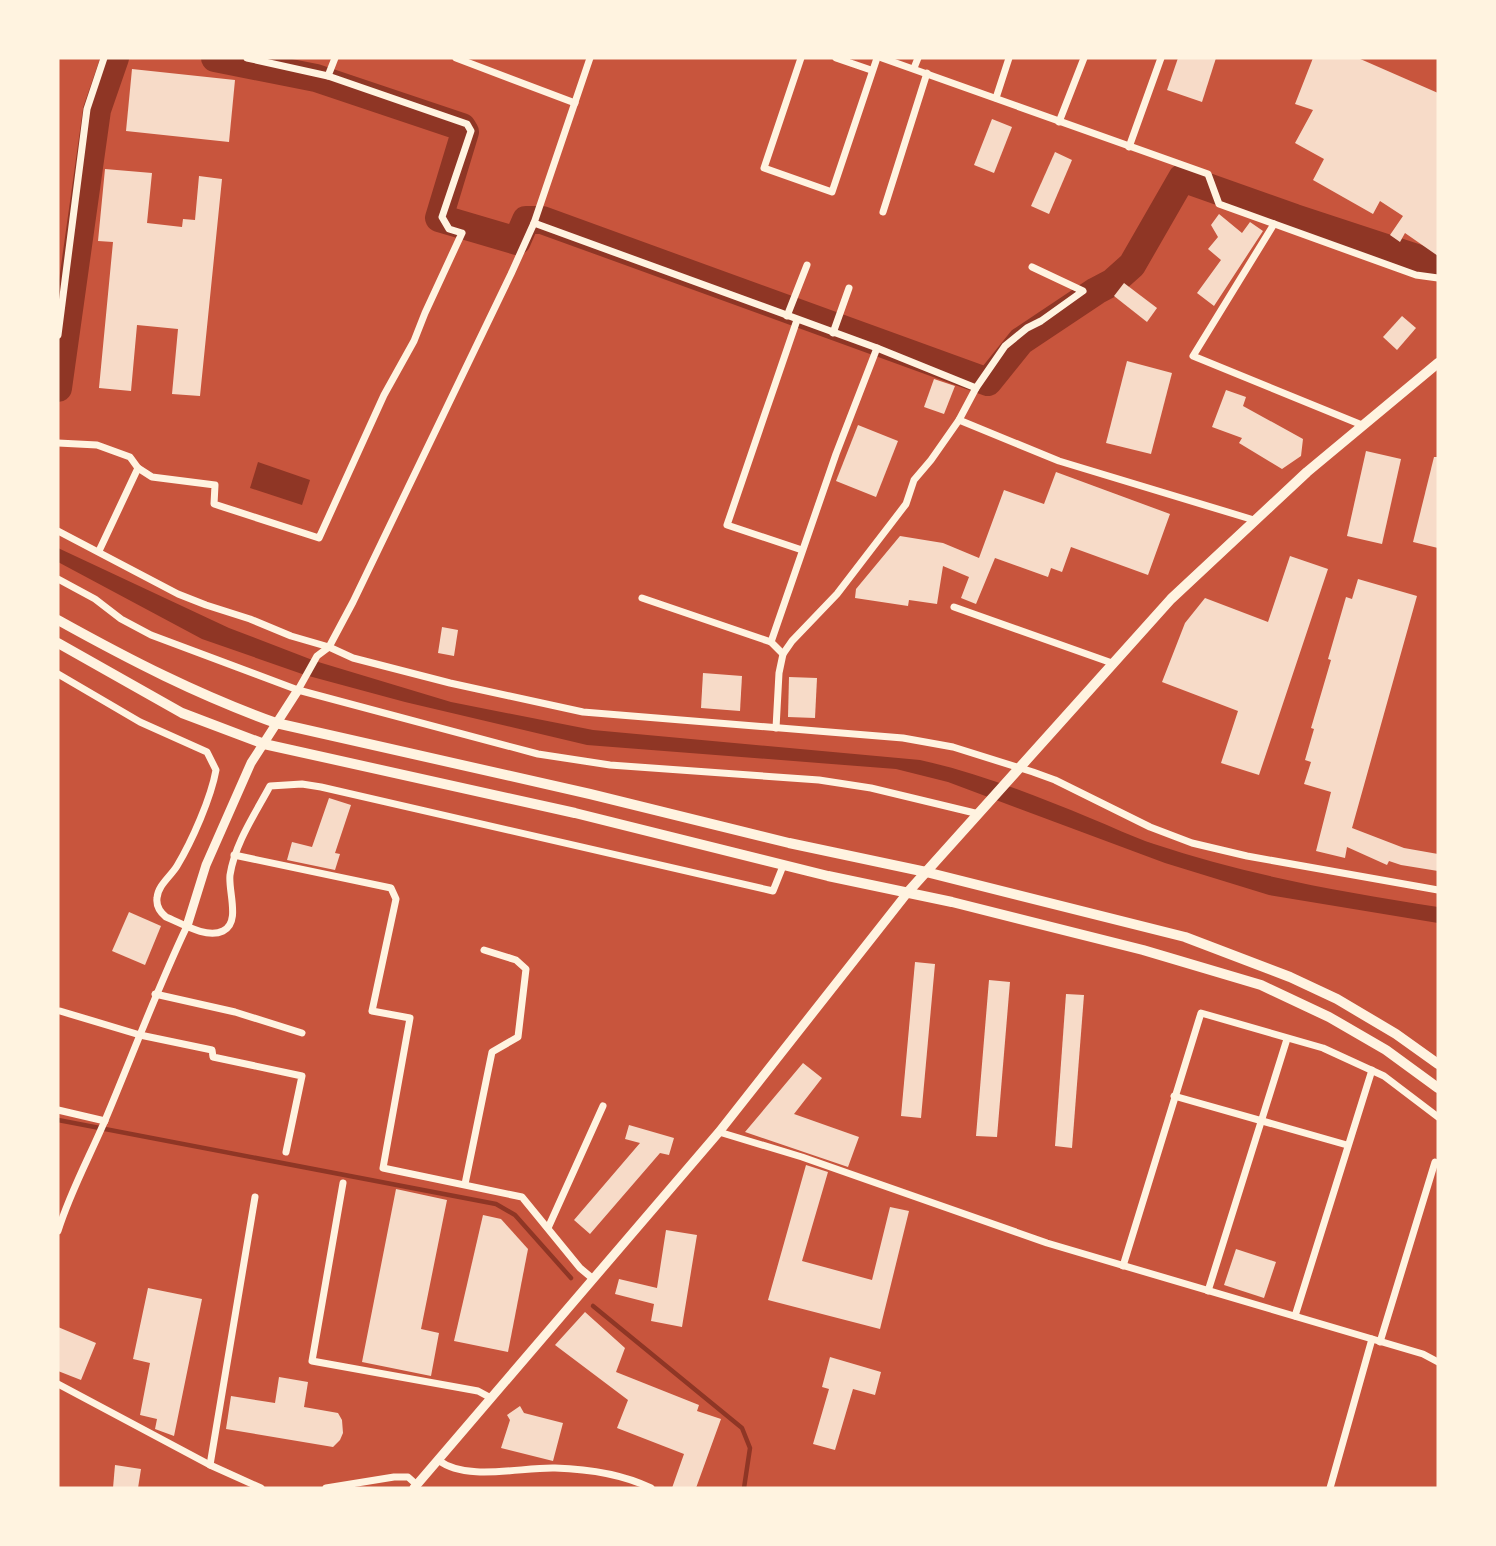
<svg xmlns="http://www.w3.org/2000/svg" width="1496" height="1546" font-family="'Titillium Web',sans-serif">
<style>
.water{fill:#8f3625}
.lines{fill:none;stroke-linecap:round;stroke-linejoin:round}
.stream{stroke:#8f3625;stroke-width:4.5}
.river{stroke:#8f3625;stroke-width:28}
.building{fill:#f7dbc8}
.minor{stroke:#fff3e0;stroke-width:7}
.tertiary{stroke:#fff3e0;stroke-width:9}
.primary{stroke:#fff3e0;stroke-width:10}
</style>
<rect width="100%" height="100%" fill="#c8553d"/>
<g class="water">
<path d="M 258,462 L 310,480 L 302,505 L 250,488 Z"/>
<path d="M 58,548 L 229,628 L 315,661 L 451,702 L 593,730 L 920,760 C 979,773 1034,795 1090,818 C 1111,826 1132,837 1154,844 C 1246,875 1342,892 1438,907 L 1438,923 L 1269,895 L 1165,863 L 948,782 L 896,769 L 587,745 L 405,702 L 305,675 L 202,639 L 58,562 Z"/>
</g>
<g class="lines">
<g class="stream">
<path d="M 58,1120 L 496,1204 L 515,1215 L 571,1278"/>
<path d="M 593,1306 L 742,1428 L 750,1448 L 744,1488"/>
</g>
<g class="river">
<path d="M 215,58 L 316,78 L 462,127 L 465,132 L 439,218 L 517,241 L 526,220 L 542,220 L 988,382 L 1021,341 L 1096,291 L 1113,282 L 1132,265 L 1182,178 L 1295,218 L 1438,265"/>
<path d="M 58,388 L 97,110 L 115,58"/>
</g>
</g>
<g class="building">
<path d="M 1178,58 L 1216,58 L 1202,102 L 1167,90 Z"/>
<path d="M 1313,58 L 1358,58 L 1438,93 L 1438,256 L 1405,233 L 1400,242 L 1390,235 L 1403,216 L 1380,201 L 1373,214 L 1313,180 L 1324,159 L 1295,143 L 1313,110 L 1295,104 Z"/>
<path d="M 132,69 L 235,80 L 229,142 L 126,131 Z"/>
<path d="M 992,119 L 1012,127 L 994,173 L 974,165 Z"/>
<path d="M 1055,152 L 1072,160 L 1049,214 L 1031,206 Z"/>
<path d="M 105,169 L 152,173 L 147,223 L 182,227 L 183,219 L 195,220 L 199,176 L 222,179 L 200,396 L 172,394 L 178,329 L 137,325 L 131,391 L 99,388 L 113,242 L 98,241 Z"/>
<path d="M 1219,214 L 1242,233 L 1250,222 L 1263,231 L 1214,306 L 1197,293 L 1221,260 L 1208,249 L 1218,237 L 1211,225 Z"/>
<path d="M 1124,283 L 1157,308 L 1147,322 L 1114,296 Z"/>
<path d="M 1402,316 L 1416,328 L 1397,350 L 1383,337 Z"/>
<path d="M 1127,361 L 1172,373 L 1151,454 L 1106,443 Z"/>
<path d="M 934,379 L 955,386 L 944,414 L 924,407 Z"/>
<path d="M 1226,390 L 1246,397 L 1243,406 L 1303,439 L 1301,456 L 1282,469 L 1239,443 L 1242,438 L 1212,427 Z"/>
<path d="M 858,425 L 898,441 L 876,497 L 836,481 Z"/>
<path d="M 1366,451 L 1401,459 L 1382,544 L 1347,536 Z"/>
<path d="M 1434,457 L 1438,457 L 1438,548 L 1413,542 Z"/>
<path d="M 1056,472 L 1170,514 L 1148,575 L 1071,547 L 1062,572 L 1051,568 L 1048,577 L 995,558 L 976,604 L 961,598 L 969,577 L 943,566 L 937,604 L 909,600 L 908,606 L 855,598 L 856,589 L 900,536 L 943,543 L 979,558 L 1004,490 L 1044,504 Z"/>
<path d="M 1290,556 L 1328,569 L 1259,775 L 1221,763 L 1238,711 L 1162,682 L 1185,623 L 1205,598 L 1268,622 Z"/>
<path d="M 1358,579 L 1417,596 L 1352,828 L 1404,848 L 1438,854 L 1438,871 L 1401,865 L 1389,861 L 1387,865 L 1347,847 L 1345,858 L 1316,851 L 1331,792 L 1304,784 L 1311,762 L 1305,760 L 1314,729 L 1311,728 L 1331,660 L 1328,659 L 1346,597 L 1352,599 Z"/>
<path d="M 442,627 L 458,630 L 454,656 L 438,653 Z"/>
<path d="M 703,673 L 742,676 L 740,711 L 701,708 Z"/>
<path d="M 789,677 L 817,678 L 815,718 L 788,717 Z"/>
<path d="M 329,798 L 351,805 L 335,853 L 340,854 L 335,870 L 287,860 L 292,842 L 312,847 Z"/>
<path d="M 129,912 L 161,926 L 145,965 L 112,951 Z"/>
<path d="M 915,962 L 935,964 L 921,1118 L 901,1116 Z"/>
<path d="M 989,980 L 1010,982 L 997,1137 L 976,1136 Z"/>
<path d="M 1066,994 L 1084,995 L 1072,1148 L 1055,1146 Z"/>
<path d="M 803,1063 L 822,1078 L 794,1114 L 859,1137 L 848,1167 L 745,1132 Z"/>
<path d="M 629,1125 L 674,1138 L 669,1155 L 660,1153 L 590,1234 L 574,1220 L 640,1143 L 625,1139 Z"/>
<path d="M 806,1165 L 828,1172 L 802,1261 L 872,1280 L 890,1207 L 909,1211 L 880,1329 L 768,1300 Z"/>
<path d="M 396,1189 L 447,1200 L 421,1329 L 439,1333 L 431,1376 L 362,1362 Z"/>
<path d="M 483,1215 L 501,1219 L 528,1249 L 508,1352 L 454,1341 Z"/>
<path d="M 666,1230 L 697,1235 L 682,1327 L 651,1321 L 654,1304 L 615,1294 L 619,1279 L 657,1288 Z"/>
<path d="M 1236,1249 L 1276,1262 L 1264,1298 L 1224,1285 Z"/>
<path d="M 148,1288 L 202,1299 L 174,1436 L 155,1429 L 157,1419 L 140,1415 L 150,1363 L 133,1359 Z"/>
<path d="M 585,1312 L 625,1348 L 616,1372 L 699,1405 L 697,1411 L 721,1419 L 696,1488 L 672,1488 L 684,1454 L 617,1428 L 628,1400 L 555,1345 Z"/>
<path d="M 58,1327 L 96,1343 L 81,1380 L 58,1371 Z"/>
<path d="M 830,1357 L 881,1372 L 875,1395 L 853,1389 L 835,1450 L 813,1444 L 829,1389 L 822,1387 Z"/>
<path d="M 279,1377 L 308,1382 L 304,1407 L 338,1413 L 342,1420 L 343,1433 L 340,1440 L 333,1447 L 226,1429 L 231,1396 L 275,1403 Z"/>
<path d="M 520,1406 L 524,1413 L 563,1423 L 553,1461 L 501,1448 L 510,1420 L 507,1415 Z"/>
<path d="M 115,1465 L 141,1469 L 138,1488 L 113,1488 Z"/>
</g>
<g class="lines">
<g class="minor">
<path d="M 247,58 L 328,76"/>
<path d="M 456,58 L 575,103"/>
<path d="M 801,58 L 764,168 L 832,192 L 877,58"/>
<path d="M 836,58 L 871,70"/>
<path d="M 882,58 L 1208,174 L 1219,204 L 1416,275 L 1438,278"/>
<path d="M 914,68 L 918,58"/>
<path d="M 996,98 L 1009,58"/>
<path d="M 1059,122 L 1084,58"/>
<path d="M 1129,147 L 1161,58"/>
<path d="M 883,212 L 927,73"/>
<path d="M 534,223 L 877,348 L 976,388"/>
<path d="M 1274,224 L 1193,356 L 1362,425"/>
<path d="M 787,316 L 807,265"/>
<path d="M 797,320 L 727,525 L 802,550"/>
<path d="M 833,333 L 849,288"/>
<path d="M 58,335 L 87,109 L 104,58"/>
<path d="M 959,420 L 1059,461 L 1254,520"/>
<path d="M 58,443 L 97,445 L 130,457 L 138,468 L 152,477 L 215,485 L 214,504 L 319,538 L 384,395 L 414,341 L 425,313 L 462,233 L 449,229 L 442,217 L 471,131 L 467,124 L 328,76 L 335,58"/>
<path d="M 58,531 L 178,594 L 206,605 L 250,619 L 291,636 L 329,647 L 353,658 L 450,683 L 583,712 L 903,738 L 953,747 L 1033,772 L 1055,780 L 1150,827 L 1192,843 L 1247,856 L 1438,890"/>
<path d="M 99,551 L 138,468"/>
<path d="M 58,579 L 95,599 L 121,619 L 151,635 L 298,690 L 538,754 L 610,765 L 819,780 L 871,788 L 979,814"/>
<path d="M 642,598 L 771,642 L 783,654 L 779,673 L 776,728"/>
<path d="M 954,607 L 1112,663"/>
<path d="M 771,642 L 836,454 L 877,348"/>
<path d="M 783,654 L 792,641 L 837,594 L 906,504 L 914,480 L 931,460 L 959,420 L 976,388 L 1005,346 L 1027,328 L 1041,321 L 1083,291 L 1032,267"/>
<path d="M 58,674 L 140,722 L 207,752 L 216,770 C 211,798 192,841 177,866 C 171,876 158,885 157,898 C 156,906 160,912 166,917 C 181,923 206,939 223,931 C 241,923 228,891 230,875 C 235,843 255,814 270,786 L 302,784 L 321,787 L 773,891 L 783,866"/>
<path d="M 298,690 L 317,656 L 329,647 L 353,602 L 511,274 L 534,223 L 590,58"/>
<path d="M 234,855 L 391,888 L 396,899 L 372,1011 L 410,1018 L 383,1168 L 522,1197 L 580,1268 L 592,1278"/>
<path d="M 155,994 L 235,1012 L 302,1033"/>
<path d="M 60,1011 L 140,1035 L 212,1050 L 213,1057 L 302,1076 L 286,1152"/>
<path d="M 1174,1096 L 1347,1145"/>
<path d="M 58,1110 L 105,1121"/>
<path d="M 719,1132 L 802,1157 L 1047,1243 L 1423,1354 L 1438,1362"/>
<path d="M 343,1183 L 312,1361 L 478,1391 L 491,1398"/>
<path d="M 465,1184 L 492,1052 L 518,1037 L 526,969 L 516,960 L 484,950"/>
<path d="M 548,1228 L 603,1106"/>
<path d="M 58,1231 C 70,1192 90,1156 106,1118 C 133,1054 157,989 187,926"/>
<path d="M 1123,1266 L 1201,1013 L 1323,1048 L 1384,1076 L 1438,1117"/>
<path d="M 1208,1291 L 1287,1039"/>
<path d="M 1295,1316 L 1372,1070"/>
<path d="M 1380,1342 L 1435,1162"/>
<path d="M 58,1384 L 210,1465 L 261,1488"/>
<path d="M 438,1460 C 467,1482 521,1467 555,1468 C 587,1469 622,1474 651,1488"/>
<path d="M 210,1465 L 255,1197"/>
<path d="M 326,1488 L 394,1477 L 408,1477 L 417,1485"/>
<path d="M 1330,1488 L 1372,1339"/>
</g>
<g class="tertiary">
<path d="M 187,926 L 206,865 L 251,763 L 298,690"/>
<path d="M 414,1488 L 719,1132 L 908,892"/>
</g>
<g class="primary">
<path d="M 58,620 C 130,660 198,695 276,723 L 590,794 L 789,843 L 926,872 L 1185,937 L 1290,977 L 1337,999 L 1396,1034 L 1438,1064"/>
<path d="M 58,643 L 182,713 L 264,744 L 575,813 L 828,876 L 952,902 L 1143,950 L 1261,985 L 1329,1017 L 1386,1050 L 1438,1088"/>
<path d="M 908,892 L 1171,599 L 1307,472 L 1438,363"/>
</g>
</g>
<rect width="1496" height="1546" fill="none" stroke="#fff3e0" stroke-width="119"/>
</svg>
